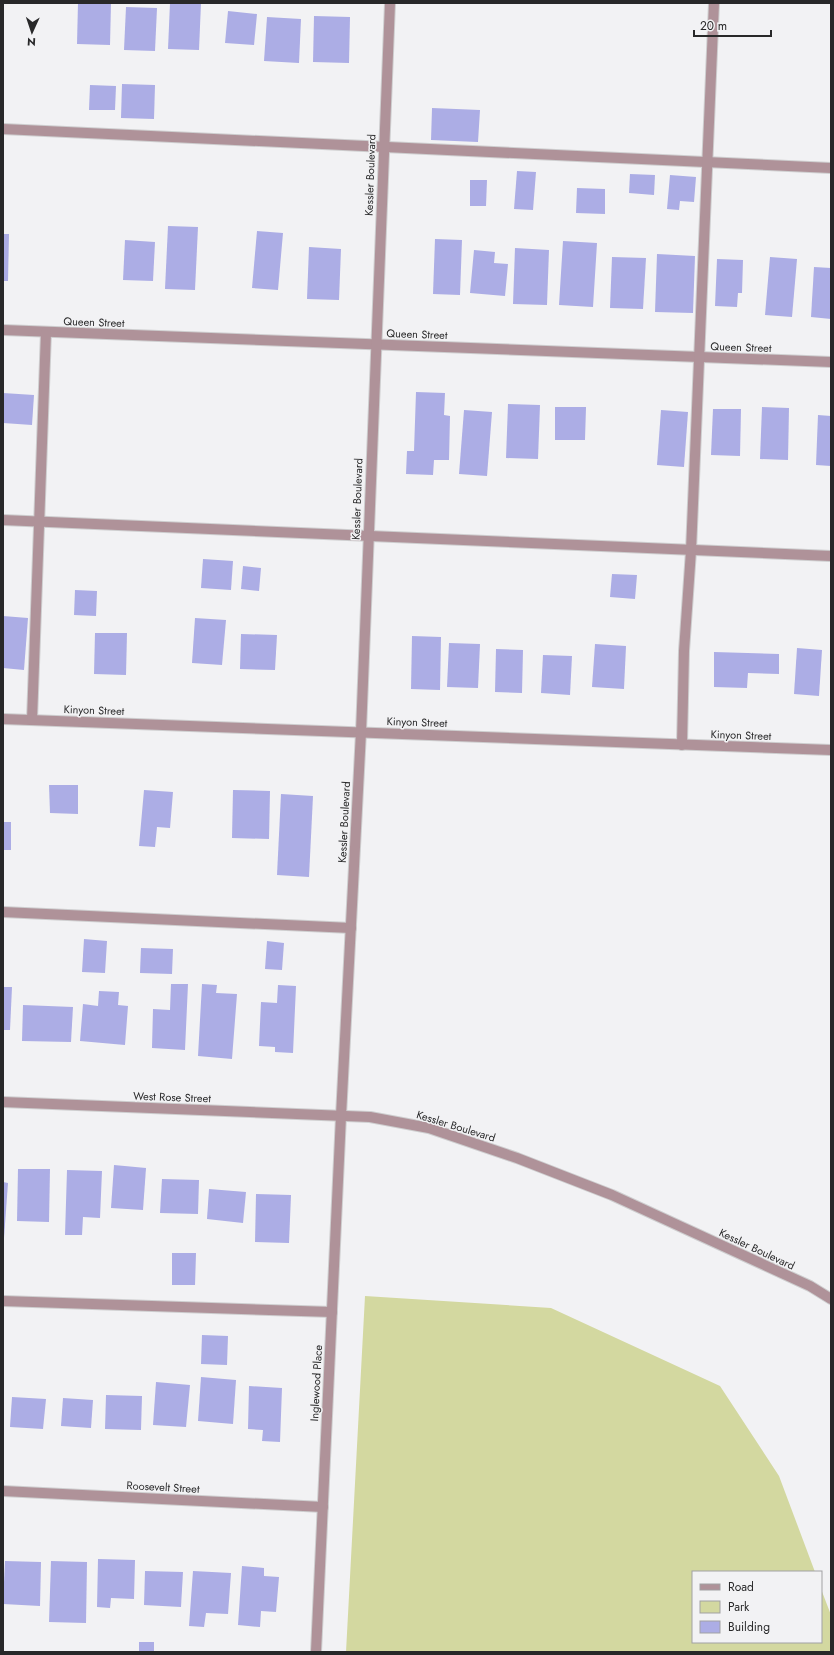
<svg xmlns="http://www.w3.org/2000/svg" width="834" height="1655" font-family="Jost,sans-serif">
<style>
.green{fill:#d3d8a0}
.building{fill:#acade5}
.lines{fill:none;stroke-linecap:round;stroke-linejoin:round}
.minor-casing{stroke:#cececf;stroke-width:12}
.minor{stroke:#af9299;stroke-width:10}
.labels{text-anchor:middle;stroke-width:3;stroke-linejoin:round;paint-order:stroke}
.street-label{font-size:11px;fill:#282829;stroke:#f2f2f4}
</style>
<rect width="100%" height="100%" fill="#f2f2f4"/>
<path class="green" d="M 365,1296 L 551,1308 L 720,1386 L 779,1476 L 815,1572 L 693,1572 L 693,1642 L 821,1642 L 821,1589 L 831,1615 L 831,1652 L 346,1652 Z"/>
<g class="building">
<path d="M 78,3 L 111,3 L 110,45 L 77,44 Z"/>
<path d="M 170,3 L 201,3 L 199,50 L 168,49 Z"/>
<path d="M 126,7 L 157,8 L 155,51 L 124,50 Z"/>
<path d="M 228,11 L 257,14 L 254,45 L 225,43 Z"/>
<path d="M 314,16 L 350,17 L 349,63 L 313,62 Z"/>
<path d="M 267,17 L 301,19 L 299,63 L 264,61 Z"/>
<path d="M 122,84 L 155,85 L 154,119 L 121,118 Z"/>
<path d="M 90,85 L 116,86 L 115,110 L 89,110 Z"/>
<path d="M 432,108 L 480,110 L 478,142 L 431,140 Z"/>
<path d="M 517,171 L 536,172 L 533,210 L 514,209 Z"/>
<path d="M 630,174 L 655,175 L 654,195 L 629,193 Z"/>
<path d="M 670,175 L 696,177 L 694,202 L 680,201 L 679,210 L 667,209 Z"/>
<path d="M 470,180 L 487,180 L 486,206 L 470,206 Z"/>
<path d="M 577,188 L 605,189 L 605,214 L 576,213 Z"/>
<path d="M 168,226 L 198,227 L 195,290 L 165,289 Z"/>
<path d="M 257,231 L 283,233 L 278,290 L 252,288 Z"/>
<path d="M 3,234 L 9,234 L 8,281 L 3,281 Z"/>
<path d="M 435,239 L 462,240 L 460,295 L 433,294 Z"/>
<path d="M 125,240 L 155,242 L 153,281 L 123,280 Z"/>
<path d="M 563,241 L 597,243 L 593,307 L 559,305 Z"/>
<path d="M 309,247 L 341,249 L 339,300 L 307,299 Z"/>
<path d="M 515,248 L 549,250 L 547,305 L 513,304 Z"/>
<path d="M 474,250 L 495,252 L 494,263 L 508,264 L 505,296 L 470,293 Z"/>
<path d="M 657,254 L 695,256 L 693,313 L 655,312 Z"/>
<path d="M 612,257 L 646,258 L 643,309 L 610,308 Z"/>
<path d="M 770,257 L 797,259 L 792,317 L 765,315 Z"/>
<path d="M 717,259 L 743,260 L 742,293 L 738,293 L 737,307 L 715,306 Z"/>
<path d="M 814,267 L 831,268 L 831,319 L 811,317 Z"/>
<path d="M 416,392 L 445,393 L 444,415 L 450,416 L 449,460 L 434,460 L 433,475 L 406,474 L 407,451 L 414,451 Z"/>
<path d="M 3,393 L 34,395 L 32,425 L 3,423 Z"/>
<path d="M 508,404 L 540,405 L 538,459 L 506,458 Z"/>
<path d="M 555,407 L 586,407 L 585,440 L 555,440 Z"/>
<path d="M 762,407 L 789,408 L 788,460 L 760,459 Z"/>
<path d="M 713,409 L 741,409 L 740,456 L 711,455 Z"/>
<path d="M 464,410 L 492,412 L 487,476 L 459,474 Z"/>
<path d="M 661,410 L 688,412 L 684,467 L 657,465 Z"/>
<path d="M 818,415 L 831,416 L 831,466 L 816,465 Z"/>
<path d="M 203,559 L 233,561 L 231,590 L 201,588 Z"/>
<path d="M 243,566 L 261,568 L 259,591 L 241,589 Z"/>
<path d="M 612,574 L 637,575 L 635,599 L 610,597 Z"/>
<path d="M 75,590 L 97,591 L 96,616 L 74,615 Z"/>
<path d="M 3,616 L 28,618 L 24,670 L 3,668 Z"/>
<path d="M 195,618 L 226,620 L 222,665 L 192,663 Z"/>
<path d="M 95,633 L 127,633 L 126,675 L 94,674 Z"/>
<path d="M 241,634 L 277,635 L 275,670 L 240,669 Z"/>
<path d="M 412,636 L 441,637 L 440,690 L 411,689 Z"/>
<path d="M 449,643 L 480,644 L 478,688 L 447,687 Z"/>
<path d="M 595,644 L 626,646 L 624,689 L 592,687 Z"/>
<path d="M 797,648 L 822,650 L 819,696 L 794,694 Z"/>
<path d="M 496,649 L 523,650 L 522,693 L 495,692 Z"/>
<path d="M 714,652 L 779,654 L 779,674 L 748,673 L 747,688 L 714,687 Z"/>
<path d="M 543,655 L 572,656 L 570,695 L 541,693 Z"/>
<path d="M 49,785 L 78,785 L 78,814 L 50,813 Z"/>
<path d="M 144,790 L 173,792 L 170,828 L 157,827 L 155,847 L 139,846 Z"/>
<path d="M 233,790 L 270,791 L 269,839 L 232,838 Z"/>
<path d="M 281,794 L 313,796 L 309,877 L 277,875 Z"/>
<rect x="3" y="822" width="8" height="28"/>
<path d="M 84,939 L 107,941 L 105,973 L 82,972 Z"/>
<path d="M 267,941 L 284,943 L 282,970 L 265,969 Z"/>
<path d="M 141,948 L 173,949 L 172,974 L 140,973 Z"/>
<path d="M 171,984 L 188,984 L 185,1050 L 152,1048 L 153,1009 L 170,1010 Z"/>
<path d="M 202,984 L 217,985 L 216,993 L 237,994 L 232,1059 L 198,1056 Z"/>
<path d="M 278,985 L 296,986 L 293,1053 L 275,1052 L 275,1047 L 259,1046 L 261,1002 L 277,1003 Z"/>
<path d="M 3,987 L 12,987 L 10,1030 L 3,1030 Z"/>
<path d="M 99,991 L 119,992 L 118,1005 L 128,1006 L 125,1045 L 80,1041 L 83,1004 L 98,1006 Z"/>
<path d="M 23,1005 L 73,1007 L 71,1042 L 22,1041 Z"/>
<path d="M 114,1165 L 146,1168 L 143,1210 L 111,1208 Z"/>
<path d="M 18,1169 L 50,1169 L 49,1222 L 17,1221 Z"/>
<path d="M 67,1170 L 102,1171 L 100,1218 L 83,1217 L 82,1235 L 65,1235 Z"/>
<path d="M 162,1179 L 199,1180 L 198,1214 L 160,1213 Z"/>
<path d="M 3,1182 L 8,1183 L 4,1238 L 3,1238 Z"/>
<path d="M 209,1189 L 246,1192 L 243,1223 L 207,1219 Z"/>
<path d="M 256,1194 L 291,1195 L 289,1243 L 255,1242 Z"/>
<path d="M 172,1253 L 196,1253 L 195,1285 L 172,1285 Z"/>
<path d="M 202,1335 L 228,1336 L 227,1365 L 201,1364 Z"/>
<path d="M 201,1377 L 236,1380 L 233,1424 L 198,1421 Z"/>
<path d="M 156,1382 L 190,1385 L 186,1427 L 153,1425 Z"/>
<path d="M 249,1386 L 282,1388 L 280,1442 L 262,1441 L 263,1430 L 248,1429 Z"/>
<path d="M 106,1395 L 142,1396 L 141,1430 L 105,1429 Z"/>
<path d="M 12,1397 L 46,1399 L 43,1429 L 10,1427 Z"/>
<path d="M 63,1398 L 93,1400 L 91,1428 L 61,1426 Z"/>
<path d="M 98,1559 L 135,1560 L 134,1599 L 111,1598 L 110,1608 L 97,1607 Z"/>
<path d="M 5,1561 L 41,1562 L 40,1606 L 3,1604 Z"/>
<path d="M 51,1561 L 87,1562 L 86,1623 L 49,1622 Z"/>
<path d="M 242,1566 L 264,1568 L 264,1576 L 279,1577 L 276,1612 L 261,1611 L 260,1627 L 238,1625 Z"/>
<path d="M 145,1571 L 183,1572 L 181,1607 L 144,1605 Z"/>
<path d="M 193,1571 L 231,1573 L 228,1614 L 206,1613 L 204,1627 L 189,1626 Z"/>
<rect x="139" y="1642" width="15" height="10"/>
</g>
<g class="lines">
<defs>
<g id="minor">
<path d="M 3,129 L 831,168"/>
<path d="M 3,330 L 831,362"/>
<path d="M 3,520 L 831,556"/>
<path d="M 3,719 L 831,750"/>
<path d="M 32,720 L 46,332"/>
<path d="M 682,745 L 684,651 L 691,551 L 714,3"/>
<path d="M 3,912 L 351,928"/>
<path d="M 3,1102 L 370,1117 L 429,1128 L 517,1158 L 612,1195 L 810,1286 L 831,1299"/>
<path d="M 3,1301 L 332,1312"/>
<path d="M 3,1491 L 323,1507"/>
<path d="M 316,1652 L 341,1116 L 361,732 L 390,3"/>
</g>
</defs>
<use href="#minor" class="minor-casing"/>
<use href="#minor" class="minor"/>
</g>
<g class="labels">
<g class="street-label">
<text transform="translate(370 175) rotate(-88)" y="4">Kessler Boulevard</text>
<text transform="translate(94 322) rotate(2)" y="4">Queen Street</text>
<text transform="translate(417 334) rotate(2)" y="4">Queen Street</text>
<text transform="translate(741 347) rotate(2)" y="4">Queen Street</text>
<text transform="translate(357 499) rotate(-88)" y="4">Kessler Boulevard</text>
<text transform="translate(94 710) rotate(2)" y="4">Kinyon Street</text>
<text transform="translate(417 722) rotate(2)" y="4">Kinyon Street</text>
<text transform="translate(741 735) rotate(2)" y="4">Kinyon Street</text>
<text transform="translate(344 822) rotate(-87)" y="4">Kessler Boulevard</text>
<text transform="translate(172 1097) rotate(2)" y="4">West Rose Street</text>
<text transform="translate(456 1126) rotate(17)" y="4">Kessler Boulevard</text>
<text transform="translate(757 1249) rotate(25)" y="4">Kessler Boulevard</text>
<text transform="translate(316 1383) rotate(-87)" y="4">Inglewood Place</text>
<text transform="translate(163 1487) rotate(3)" y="4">Roosevelt Street</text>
</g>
</g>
<rect width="834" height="1655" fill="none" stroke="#282829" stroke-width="8"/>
<rect x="692" y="1571" width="130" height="72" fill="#f2f2f4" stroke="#a1a1a3"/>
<rect x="700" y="1584" width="20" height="6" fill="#af9299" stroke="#a1a1a3"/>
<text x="728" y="1591" font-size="12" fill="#282829">Road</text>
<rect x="700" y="1601" width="20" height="12" fill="#d3d8a0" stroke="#a1a1a3"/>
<text x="728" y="1611" font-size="12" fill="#282829">Park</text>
<rect x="700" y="1621" width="20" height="12" fill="#acade5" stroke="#a1a1a3"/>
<text x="728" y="1631" font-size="12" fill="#282829">Building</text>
<g transform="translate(32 32) rotate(183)" stroke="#f2f2f4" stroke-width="3" paint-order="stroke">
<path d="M0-3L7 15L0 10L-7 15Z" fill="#282829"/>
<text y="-6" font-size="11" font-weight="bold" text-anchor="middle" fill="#282829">N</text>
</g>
<path d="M694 30v6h77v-6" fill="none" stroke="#282829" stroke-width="2"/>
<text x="700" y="30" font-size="12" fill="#282829" stroke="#f2f2f4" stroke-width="3" paint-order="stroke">20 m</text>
</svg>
